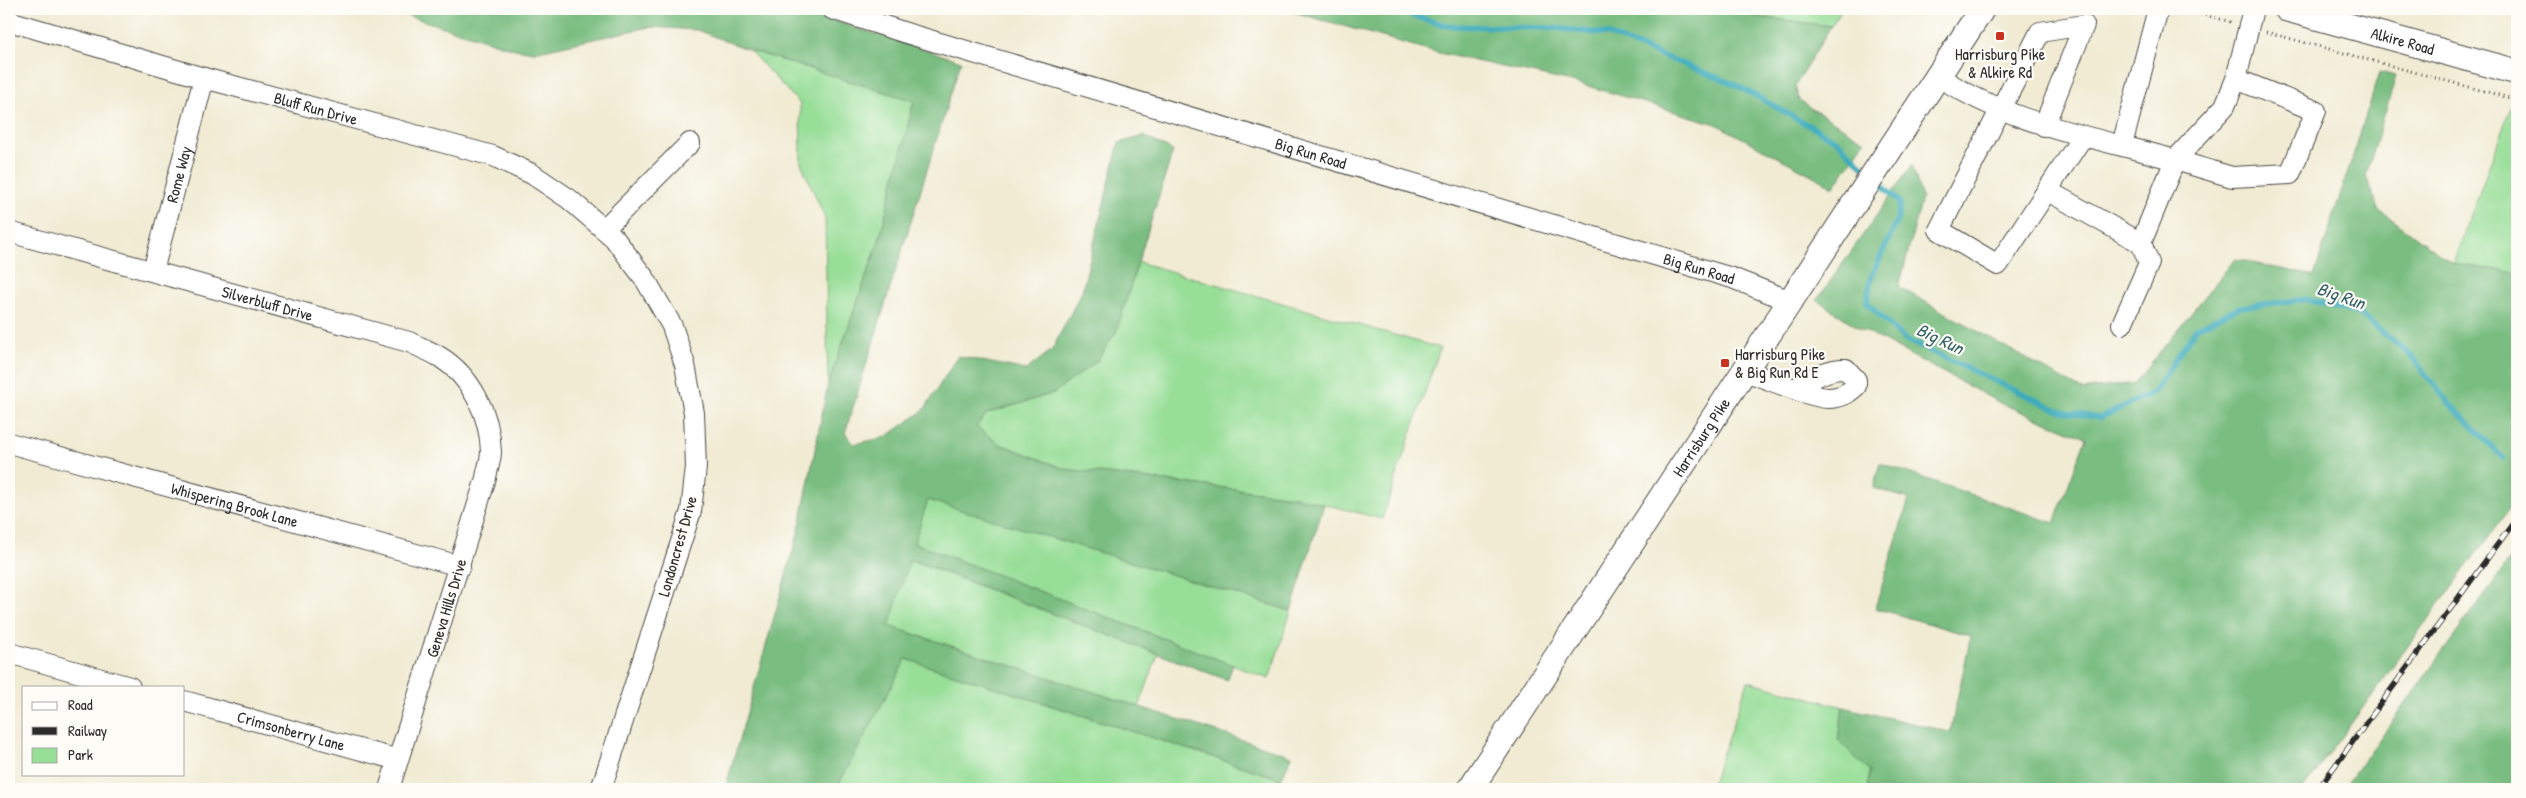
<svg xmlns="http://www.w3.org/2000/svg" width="2526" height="798" font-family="'Patrick Hand',sans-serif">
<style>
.green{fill:#97de97;stroke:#618461}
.forest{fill:#79bd80;stroke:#527456}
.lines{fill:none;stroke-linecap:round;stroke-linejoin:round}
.stream{stroke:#3eacbc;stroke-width:5.5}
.minor-casing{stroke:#494844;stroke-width:22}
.major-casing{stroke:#494844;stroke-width:27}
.path{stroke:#494844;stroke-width:3;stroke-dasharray:1 4;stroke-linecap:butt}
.minor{stroke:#fff;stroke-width:20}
.major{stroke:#fff;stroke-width:25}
.rail-casing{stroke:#2b2b2b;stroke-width:5.5}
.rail{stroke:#fdfcf7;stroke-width:4;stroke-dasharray:11;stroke-linecap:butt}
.poi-dot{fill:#c8321e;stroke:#fdfcf7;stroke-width:2}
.labels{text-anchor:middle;stroke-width:4.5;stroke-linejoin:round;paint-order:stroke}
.street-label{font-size:16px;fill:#2b2b2b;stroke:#fdfcf7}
.poi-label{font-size:16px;fill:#2b2b2b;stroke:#fdfcf7}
.water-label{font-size:18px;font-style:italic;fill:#335f65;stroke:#fdfcf7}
</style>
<rect width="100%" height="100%" fill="#fdfcf7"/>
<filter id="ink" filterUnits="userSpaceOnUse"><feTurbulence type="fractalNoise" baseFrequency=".02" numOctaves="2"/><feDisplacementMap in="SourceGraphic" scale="10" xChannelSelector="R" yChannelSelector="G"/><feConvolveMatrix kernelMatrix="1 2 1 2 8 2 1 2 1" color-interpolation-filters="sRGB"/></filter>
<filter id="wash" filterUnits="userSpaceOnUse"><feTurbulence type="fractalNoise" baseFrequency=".0096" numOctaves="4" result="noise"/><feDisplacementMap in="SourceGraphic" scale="20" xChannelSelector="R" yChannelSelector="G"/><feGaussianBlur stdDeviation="1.12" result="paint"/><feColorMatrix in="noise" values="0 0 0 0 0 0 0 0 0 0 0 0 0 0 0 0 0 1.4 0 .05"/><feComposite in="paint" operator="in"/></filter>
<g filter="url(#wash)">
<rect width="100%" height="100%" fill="#f1ebd3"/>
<g class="green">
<path d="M 1742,9 L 1842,9 L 1831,26 L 1751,16 Z"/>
<path d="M 749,50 L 914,101 L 879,241 L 828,384 L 825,218 L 801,163 L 800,104 Z"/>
<path d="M 2512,104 L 2517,105 L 2517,273 L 2453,264 Z"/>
<path d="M 1138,262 L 1440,348 L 1382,519 L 1293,496 L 1065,469 L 1000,444 L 976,427 L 986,414 L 1054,393 L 1116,332 Z"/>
<path d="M 928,499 L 1291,611 L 1269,679 L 913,543 Z"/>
<path d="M 909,559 L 1158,654 L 1139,707 L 889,626 Z"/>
<path d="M 906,659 L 1281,779 L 1277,789 L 836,789 Z"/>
<path d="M 1748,681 L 1843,707 L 1838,740 L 1869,771 L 1868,789 L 1710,789 Z"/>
</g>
<g class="forest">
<path d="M 386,9 L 796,9 L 961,61 L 845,433 L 854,444 L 886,437 L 924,410 L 958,356 L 1026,370 L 1052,350 L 1082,291 L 1119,143 L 1144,136 L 1173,151 L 1116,332 L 1097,361 L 1054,393 L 986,414 L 976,427 L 1000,444 L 1065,469 L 1293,496 L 1324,504 L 1291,611 L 928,500 L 914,543 L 1233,665 L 1227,680 L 910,559 L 889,626 L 1292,756 L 1281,779 L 906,659 L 836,789 L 725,789 L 799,530 L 828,384 L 879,241 L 914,101 L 749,50 L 697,30 L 649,27 L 534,52 L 514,49 Z"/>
<path d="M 1283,9 L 1742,9 L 1751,16 L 1831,26 L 1795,86 L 1799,101 L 1865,141 L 1834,187 L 1716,124 L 1581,84 L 1439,53 Z"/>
<path d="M 2380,72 L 2396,76 L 2366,176 L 2378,209 L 2453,264 L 2517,273 L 2517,498 L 2303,789 L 1868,789 L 1869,771 L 1838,740 L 1843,707 L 1950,732 L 1971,636 L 1875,608 L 1909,499 L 1873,488 L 1880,463 L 2054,523 L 2086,438 L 2000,403 L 1856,326 L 1817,300 L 1912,165 L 1922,198 L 1899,287 L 2082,390 L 2135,383 L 2235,259 L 2314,276 Z"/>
<path d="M 2517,550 L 2517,789 L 2343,789 Z"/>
</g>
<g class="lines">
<g class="stream">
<path d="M 1390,9 L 1448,26 L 1554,28 L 1607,34 L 1734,84 L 1837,141 L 1868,171"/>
<path d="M 1876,179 L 1900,203 L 1897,221 L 1871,278 L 1867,303 L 1904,339 L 2060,411 L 2100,418 L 2154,392 L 2196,328 L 2240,307 L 2308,299 L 2360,314 L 2408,353 L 2449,403 L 2503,458"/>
</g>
</g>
</g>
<g filter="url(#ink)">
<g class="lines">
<defs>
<g id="minor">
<path id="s1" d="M 832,9 L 906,33 L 1732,278 L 1790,301"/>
<path id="s2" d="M 9,21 L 204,78 L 493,156 L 532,174 L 569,199 L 614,238 L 645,279 L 672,326 L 685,365 L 694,413 L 696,467 L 691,511 L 601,789"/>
<path d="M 1938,76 C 2009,124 2094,137 2175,160 L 2225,106 L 2236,79 L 2253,9"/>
<path d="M 2044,126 L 2084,25 L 2040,32 L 1939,230 L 1998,265 L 2083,136"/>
<path d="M 2122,145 L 2158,9"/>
<path d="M 2048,191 L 2141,243 L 2175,160 L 2232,177 L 2290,174 L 2316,111 L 2236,79"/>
<path d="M 604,229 L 690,143"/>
<path id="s3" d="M 9,232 L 409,342 C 419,347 430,351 440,357 C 472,377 490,415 491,452 C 491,460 487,470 486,478 L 389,789"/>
<path id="s4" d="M 153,271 L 204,78"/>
<path d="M 2122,324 L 2149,263 L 2141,243"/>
<path d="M 1745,371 C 1763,377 1812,398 1828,398 C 1840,398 1848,394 1856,386 L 1856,380 L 1846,369 C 1827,368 1812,379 1796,388"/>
<path id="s5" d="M 9,443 L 460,566"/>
<path d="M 9,653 L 130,687"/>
<path id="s6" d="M 184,701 L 398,760"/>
</g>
<g id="major">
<path id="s7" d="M 2287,9 L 2517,72"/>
<path id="s8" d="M 1470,789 L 1982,9"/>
</g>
</defs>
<use href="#minor" class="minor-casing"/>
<use href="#major" class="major-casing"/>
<g class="path">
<path d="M 2181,9 L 2231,22"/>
<path d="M 2266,32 L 2517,100"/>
</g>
<use href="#minor" class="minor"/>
<use href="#major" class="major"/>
<defs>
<path id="rail" d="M 2318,789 L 2517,518"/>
</defs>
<use href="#rail" class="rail-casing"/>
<use href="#rail" class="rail"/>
</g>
</g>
<g class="poi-dot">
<rect x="1995" y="31" width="10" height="10" rx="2.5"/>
<rect x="1720" y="358" width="10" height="10" rx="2.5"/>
</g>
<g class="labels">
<g class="street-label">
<text dy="6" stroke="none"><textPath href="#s7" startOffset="120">Alkire Road</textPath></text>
<text dy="6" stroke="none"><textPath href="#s2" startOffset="319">Bluff Run Drive</textPath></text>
<text dy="6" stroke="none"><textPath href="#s1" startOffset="500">Big Run Road</textPath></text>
<text dy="6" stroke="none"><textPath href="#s4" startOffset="100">Rome Way</textPath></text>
<text dy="6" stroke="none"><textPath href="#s1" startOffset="905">Big Run Road</textPath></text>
<text dy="6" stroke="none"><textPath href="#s3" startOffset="268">Silverbluff Drive</textPath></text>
<text dy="6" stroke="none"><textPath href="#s8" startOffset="421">Harrisburg Pike</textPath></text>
<text dy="6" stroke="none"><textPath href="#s5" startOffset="234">Whispering Brook Lane</textPath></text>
<text transform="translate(677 546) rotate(-74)" y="6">Londoncrest Drive</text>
<text transform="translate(446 608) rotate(-73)" y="6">Geneva Hills Drive</text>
<text dy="6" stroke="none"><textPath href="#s6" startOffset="111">Crimsonberry Lane</textPath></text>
</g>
<g class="poi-label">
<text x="2000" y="60">Harrisburg Pike<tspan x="2000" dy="18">&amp; Alkire Rd</tspan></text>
<text x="1735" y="360" text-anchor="start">Harrisburg Pike<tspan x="1735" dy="18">&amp; Big Run Rd E</tspan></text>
</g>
<g class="water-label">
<text transform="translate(2341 296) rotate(19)" y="6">Big Run</text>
<text transform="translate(1940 339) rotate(25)" y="6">Big Run</text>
</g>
</g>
<rect width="2526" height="798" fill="none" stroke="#fdfcf7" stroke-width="30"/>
<rect x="22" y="686" width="162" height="90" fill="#fdfcf7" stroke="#a9a8a5"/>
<rect x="32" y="702" width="25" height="8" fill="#ffffff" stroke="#a9a8a5"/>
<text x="68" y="710" font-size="15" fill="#2b2b2b">Road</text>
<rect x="32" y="727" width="25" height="8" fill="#2b2b2b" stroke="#a9a8a5"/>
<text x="68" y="736" font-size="15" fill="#2b2b2b">Railway</text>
<rect x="32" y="748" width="25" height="15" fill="#97de97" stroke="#a9a8a5"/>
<text x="68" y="760" font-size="15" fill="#2b2b2b">Park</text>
</svg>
